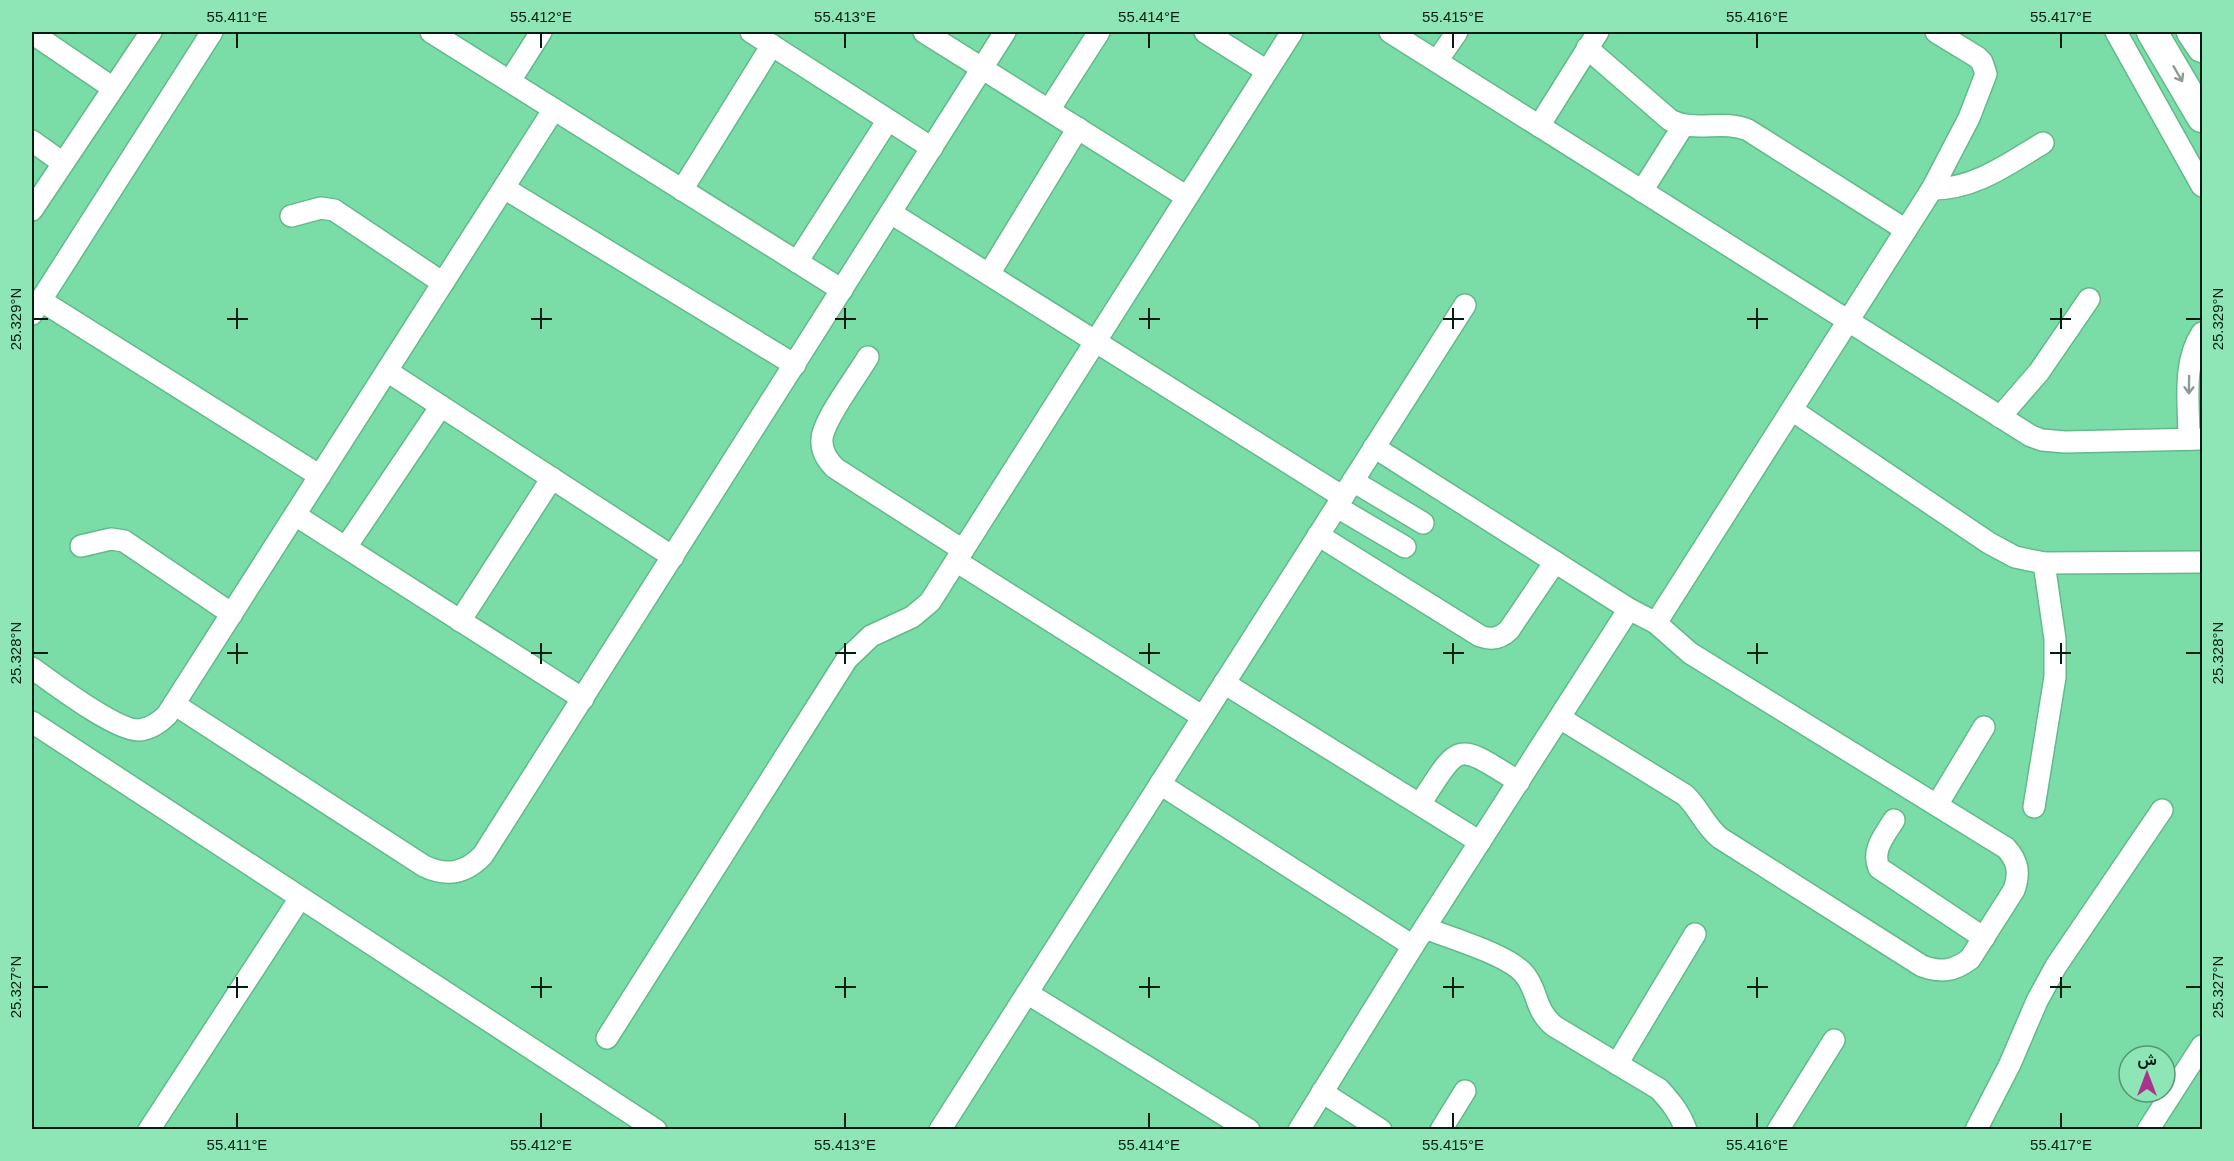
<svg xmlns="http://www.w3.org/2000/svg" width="2234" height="1161" font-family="Helvetica,Vazirmatn,sans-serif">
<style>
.built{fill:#7adca7;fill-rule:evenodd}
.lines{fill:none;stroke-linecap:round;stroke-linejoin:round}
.minor-casing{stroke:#62ba8b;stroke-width:24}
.highway-casing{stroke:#62ba8b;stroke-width:33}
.minor{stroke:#fff;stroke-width:21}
.highway{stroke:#fff;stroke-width:30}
.oneway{stroke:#8e9a94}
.ticks{fill:none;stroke:#031e11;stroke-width:2}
.neatline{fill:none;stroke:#031e11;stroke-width:2}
.ticks-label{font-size:15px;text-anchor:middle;fill:#031e11}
</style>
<rect width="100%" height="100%" fill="#8ee6b6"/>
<path class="built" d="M 32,32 L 2202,32 L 2202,1129 L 32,1129 ZM 2129,1056 L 2165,1056 L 2165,1092 L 2129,1092 Z"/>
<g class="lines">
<defs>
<g id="minor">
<path d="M 431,32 L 842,290"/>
<path d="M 751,32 L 932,148"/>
<path d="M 924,32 L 1187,197"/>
<path d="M 1205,32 L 1267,71"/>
<path d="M 1390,32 L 2031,436 L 2042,440 L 2065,442 L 2202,439"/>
<path d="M 2116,32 L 2202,186"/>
<path d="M 32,33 L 113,88"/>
<path d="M 1587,48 L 1670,120 C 1695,133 1723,119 1748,130 L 1906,230"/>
<path d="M 1437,61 L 1457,32"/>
<path d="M 510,81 L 541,32"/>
<path d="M 1049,110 L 1099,32"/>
<path d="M 1539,126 L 1598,32"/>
<path d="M 32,141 L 63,163"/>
<path d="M 504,188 L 795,365"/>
<path d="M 1932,189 C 1975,189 2008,164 2043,143"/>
<path d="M 682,190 L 772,45"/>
<path d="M 1642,191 L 1683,126"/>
<path d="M 32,210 L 151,32"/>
<path d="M 891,213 L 1343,497"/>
<path d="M 291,216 L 321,208 L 334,210 L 443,283"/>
<path d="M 797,262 L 888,120"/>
<path d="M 989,274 L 1078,128"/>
<path d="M 40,300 L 320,476"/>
<path d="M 32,314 L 212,32"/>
<path d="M 868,357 C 857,376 823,420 822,439 C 821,451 827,460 835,468 L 963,550"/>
<path d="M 387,371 L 673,557"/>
<path d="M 1792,410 L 1989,543 L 2015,557 L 2044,563 L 2202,562"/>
<path d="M 2000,417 L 2039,372 L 2089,299"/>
<path d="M 2189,439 C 2189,404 2182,363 2202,333"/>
<path d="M 1374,447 L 1629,609 L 1656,623 L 1690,653 L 2006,848 C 2018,861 2020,873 2014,890 L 1970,959 C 1954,971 1941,973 1922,966 L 1720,838 C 1705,826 1699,808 1685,795 L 1560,718"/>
<path d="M 1353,481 L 1423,523"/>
<path d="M 1337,507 L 1405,547"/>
<path d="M 295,515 L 583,699"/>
<path d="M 1318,535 L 1480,636 C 1491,640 1500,639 1509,630 L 1555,562"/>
<path d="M 81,546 L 111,539 L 124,541 L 232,614"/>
<path d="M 346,547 L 441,406"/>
<path d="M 956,561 L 1203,717"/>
<path d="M 460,621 L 552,478"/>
<path d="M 1656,623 L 1932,189 L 1969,118 L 1986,74 L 1982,62 L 1977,57 L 1936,32"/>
<path d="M 32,668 C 53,683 116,731 139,730 C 151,729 159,723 167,715 L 554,109"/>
<path d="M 1224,683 L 1480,842"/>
<path d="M 174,704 L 424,866 C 447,877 466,873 483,855 L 1005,32"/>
<path d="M 32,722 L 656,1130"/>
<path d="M 1160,784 L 1413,946"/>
<path d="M 1420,804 C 1461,741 1455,742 1519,782"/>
<path d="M 1937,805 L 1984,727"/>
<path d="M 2034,807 L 2055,677 L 2055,639 L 2044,563"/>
<path d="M 1894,820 C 1885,835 1871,850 1879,868 L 1984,938"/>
<path d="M 1425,928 C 1450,938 1510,955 1525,975 C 1539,993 1534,1009 1554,1026 L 1659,1089 C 1671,1102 1680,1113 1686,1130"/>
<path d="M 1027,993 L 1249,1130"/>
<path d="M 607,1038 L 847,659 L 871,636 L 912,617 L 930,602 L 1292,32"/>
<path d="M 1617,1064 L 1695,934"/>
<path d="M 1322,1092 L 1381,1130"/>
<path d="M 149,1130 L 300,898"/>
<path d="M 940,1130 L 1465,305"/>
<path d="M 1299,1130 L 1413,946 L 1629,609"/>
<path d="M 1441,1130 L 1465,1091"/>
<path d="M 1778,1130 L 1834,1040"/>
<path d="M 1976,1130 L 2010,1064 L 2037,1001 L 2056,966 L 2162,810"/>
<path d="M 2148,1130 L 2202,1046"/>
</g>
<g id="highway">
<path d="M 2152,32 L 2202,117"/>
<path d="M 2192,32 L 2202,47"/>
</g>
</defs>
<use href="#minor" class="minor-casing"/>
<use href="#highway" class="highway-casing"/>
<use href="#minor" class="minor"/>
<use href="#highway" class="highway"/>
</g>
<defs><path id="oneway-shaft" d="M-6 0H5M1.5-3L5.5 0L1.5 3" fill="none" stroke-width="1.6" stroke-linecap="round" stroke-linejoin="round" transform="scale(1.5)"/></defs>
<g class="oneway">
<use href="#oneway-shaft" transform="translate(2178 74) rotate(60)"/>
<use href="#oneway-shaft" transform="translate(2189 385) rotate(91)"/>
</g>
<path class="ticks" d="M 237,33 L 237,48M 541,33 L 541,48M 845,33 L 845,48M 1149,33 L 1149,48M 1453,33 L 1453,48M 1757,33 L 1757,48M 2061,33 L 2061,48M 237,308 L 237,329M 541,308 L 541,329M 845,308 L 845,329M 1149,308 L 1149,329M 1453,308 L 1453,329M 1757,308 L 1757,329M 2061,308 L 2061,329M 33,319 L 48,319M 227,319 L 248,319M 531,319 L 552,319M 835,319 L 856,319M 1139,319 L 1160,319M 1443,319 L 1464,319M 1747,319 L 1768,319M 2050,319 L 2071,319M 2186,319 L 2201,319M 237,643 L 237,664M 541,643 L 541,664M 845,643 L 845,664M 1149,643 L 1149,664M 1453,643 L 1453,664M 1757,643 L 1757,664M 2061,643 L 2061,664M 33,653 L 48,653M 227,653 L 248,653M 531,653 L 552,653M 835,653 L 856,653M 1139,653 L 1160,653M 1443,653 L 1464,653M 1747,653 L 1768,653M 2050,653 L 2071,653M 2186,653 L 2201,653M 237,977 L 237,998M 541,977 L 541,998M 845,977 L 845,998M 1149,977 L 1149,998M 1453,977 L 1453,998M 1757,977 L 1757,998M 2061,977 L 2061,998M 33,987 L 48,987M 227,987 L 248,987M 531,987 L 552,987M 835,987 L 856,987M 1139,987 L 1160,987M 1443,987 L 1464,987M 1747,987 L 1768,987M 2050,987 L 2071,987M 2186,987 L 2201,987M 237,1113 L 237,1128M 541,1113 L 541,1128M 845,1113 L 845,1128M 1149,1113 L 1149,1128M 1453,1113 L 1453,1128M 1757,1113 L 1757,1128M 2061,1113 L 2061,1128"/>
<rect width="2234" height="1161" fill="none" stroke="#8ee6b6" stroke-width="66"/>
<g transform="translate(2147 1074)"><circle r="28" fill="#8ee6b6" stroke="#569674" stroke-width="1.5"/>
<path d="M0-4.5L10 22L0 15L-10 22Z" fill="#a8348d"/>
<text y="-9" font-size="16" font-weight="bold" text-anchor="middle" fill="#031e11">ش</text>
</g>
<rect x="33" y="33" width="2168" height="1095" class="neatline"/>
<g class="ticks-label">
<text x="237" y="22">55.411°E</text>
<text x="541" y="22">55.412°E</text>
<text x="845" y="22">55.413°E</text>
<text x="1149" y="22">55.414°E</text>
<text x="1453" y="22">55.415°E</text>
<text x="1757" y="22">55.416°E</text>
<text x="2061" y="22">55.417°E</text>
<text transform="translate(16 319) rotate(-90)" y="5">25.329°N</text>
<text transform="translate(2218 319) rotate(-90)" y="5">25.329°N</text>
<text transform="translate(16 653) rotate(-90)" y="5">25.328°N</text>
<text transform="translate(2218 653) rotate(-90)" y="5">25.328°N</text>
<text transform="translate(16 987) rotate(-90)" y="5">25.327°N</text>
<text transform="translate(2218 987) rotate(-90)" y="5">25.327°N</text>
<text x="237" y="1150">55.411°E</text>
<text x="541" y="1150">55.412°E</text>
<text x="845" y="1150">55.413°E</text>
<text x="1149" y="1150">55.414°E</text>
<text x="1453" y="1150">55.415°E</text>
<text x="1757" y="1150">55.416°E</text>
<text x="2061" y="1150">55.417°E</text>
</g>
</svg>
